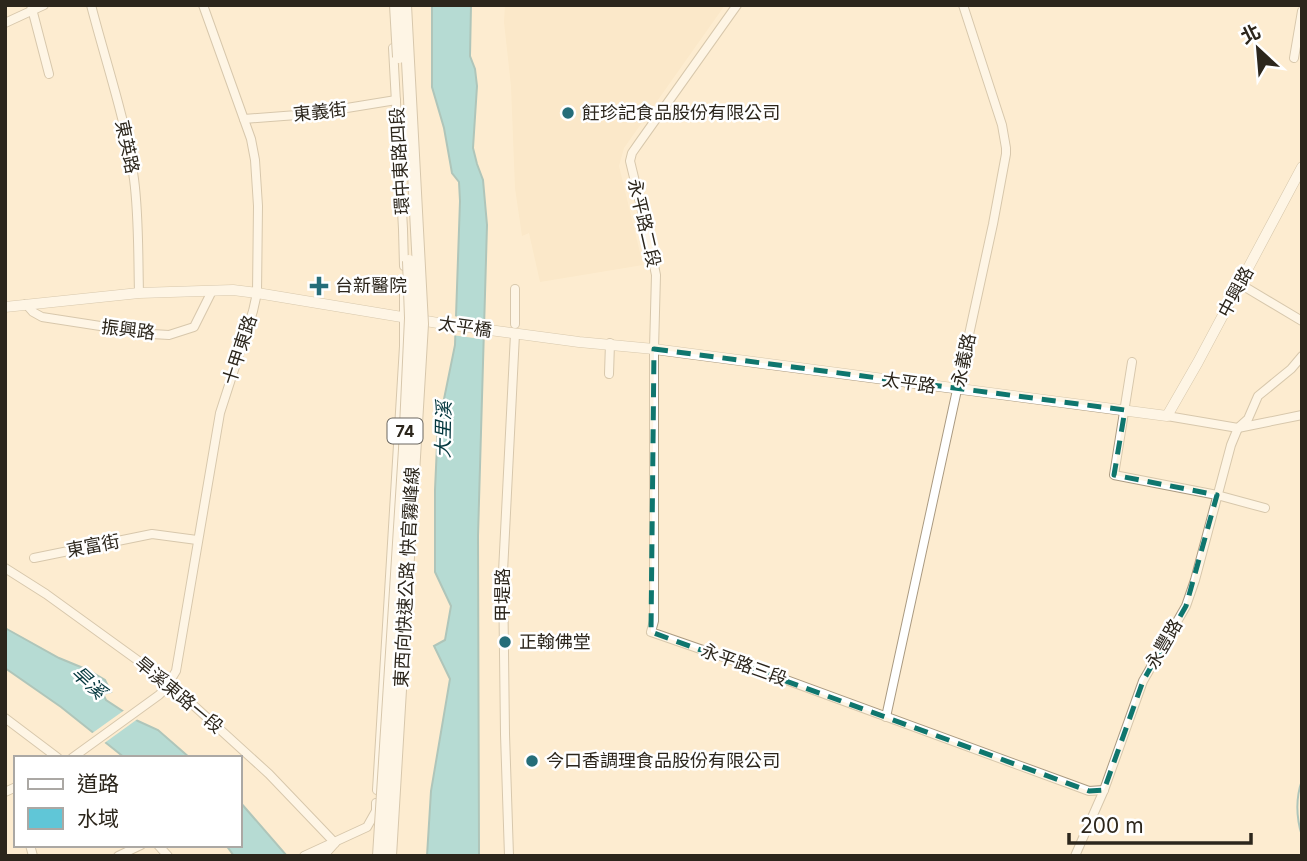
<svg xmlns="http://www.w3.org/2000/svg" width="1307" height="861" font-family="Inter,'Noto Sans TC',sans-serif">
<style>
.built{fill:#f8e2c0}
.water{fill:#60c6d7;stroke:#50969f;stroke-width:2}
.pier{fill:#fdecd0}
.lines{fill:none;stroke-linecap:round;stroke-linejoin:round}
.stream{stroke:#50969f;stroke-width:2}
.minor-casing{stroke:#aa9a81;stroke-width:10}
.major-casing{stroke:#aa9a81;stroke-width:11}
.minor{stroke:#fff;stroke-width:8}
.major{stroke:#fff;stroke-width:10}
.highway-bridge-casing{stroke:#aa9a81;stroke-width:14;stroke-linecap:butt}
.highway-bridge{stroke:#fff;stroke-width:12}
.marked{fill:none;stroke:#0f766e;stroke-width:5;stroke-dasharray:14 9;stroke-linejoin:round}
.poi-dot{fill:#256d79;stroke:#fff;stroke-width:2.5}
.labels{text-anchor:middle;stroke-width:5;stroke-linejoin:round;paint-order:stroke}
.shield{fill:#fff;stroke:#6b6760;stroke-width:2}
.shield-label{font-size:16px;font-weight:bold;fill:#2c261c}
.street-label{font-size:18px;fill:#2c261c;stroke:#fff}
.poi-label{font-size:18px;fill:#2c261c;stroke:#fff;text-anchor:start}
.water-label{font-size:19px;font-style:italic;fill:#04373e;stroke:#fff}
</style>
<rect width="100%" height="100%" fill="#fdecd0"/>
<path class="built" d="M 505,5 L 725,5 L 624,148 L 619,166 L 643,265 L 540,282 L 529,233 L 522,236 L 515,188 L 511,86 L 504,22 Z"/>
<g class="water">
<path d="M 432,5 L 471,5 L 470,56 L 475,69 L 477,86 L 473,148 L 477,164 L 483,180 L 487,225 L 478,536 L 479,856 L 427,856 L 431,791 L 450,679 L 434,646 L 445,640 L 451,606 L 435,572 L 435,490 L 438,423 L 443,404 L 455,345 L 460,201 L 459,182 L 452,173 L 444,128 L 432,87 Z"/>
<path d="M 5,628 L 59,658 L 88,670 L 105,680 L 111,692 L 103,694 L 106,700 L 138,721 L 158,730 L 190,758 L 125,758 L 61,707 L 5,668 Z"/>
<path d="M 240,802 L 287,856 L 234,856 L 226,845 L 240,845 Z"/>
</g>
<g class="pier">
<path d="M 453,316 L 488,321 L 488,340 L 452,335 Z"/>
<path d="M 126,709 L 139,718 L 103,744 L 91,734 Z"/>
</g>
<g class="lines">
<path class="stream" d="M 1302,780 C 1295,800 1296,817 1302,836"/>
<defs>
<g id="minor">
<path d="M 31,5 L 49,74"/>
<path d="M 91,5 C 106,63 126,120 134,179 C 139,217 138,255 139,293"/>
<path d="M 737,5 L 639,143 L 632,153 L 630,161 L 646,227 L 656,275 L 654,349 L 654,621 L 651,632 L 729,659 L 1089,791 L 1104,790"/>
<path d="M 5,23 L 44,5"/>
<path d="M 393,48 L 403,229 L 404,266"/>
<path d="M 1294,58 L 1302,11"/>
<path d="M 244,119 L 310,114 L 396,100"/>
<path d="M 1240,284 L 1302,321"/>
<path d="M 515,289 L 515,324"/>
<path d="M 26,304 L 33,312 L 42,317 L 152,334 L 169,335 L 194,327 L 212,291"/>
<path d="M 1132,362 L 1114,475 L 1217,495 L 1265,508"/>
<path d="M 609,374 L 610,343"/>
<path d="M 1167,416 L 1238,428 L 1302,415"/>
<path d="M 34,558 L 152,534 L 197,540"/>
<path d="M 5,568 L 46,594 L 169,683 L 269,774 L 335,843"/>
<path d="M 886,717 L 993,224 L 1006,154 L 1006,148 L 1002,125 L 963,5"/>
<path d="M 5,718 L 58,758"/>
<path d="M 72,758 L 159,695 L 165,689 L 176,671 L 220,413 L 253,311 L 257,293 L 258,206 L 255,160 L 251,139 L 203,5"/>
<path d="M 377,790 L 404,346 L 404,283"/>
<path d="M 5,792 L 16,787"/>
<path d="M 30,845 L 33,856"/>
<path d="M 158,845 L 168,856"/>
<path d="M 118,856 L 141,845"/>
<path d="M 304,856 L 367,827 L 376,811 L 376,803"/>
<path d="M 319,856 L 327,852 L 335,843"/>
<path d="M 509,856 L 505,734 L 503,572 L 515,334"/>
<path d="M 1075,856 L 1104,790 L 1143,681 L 1186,606 L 1195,580 L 1231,445 L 1238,428 L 1248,419 L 1258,396 L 1291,369 L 1302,356"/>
</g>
<path id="major" d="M 5,307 L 139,293 L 233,290 L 257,293 L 444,324 L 579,342 L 654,349 L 1167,416 L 1198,362 L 1302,167"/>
</defs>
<use href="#minor" class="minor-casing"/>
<use href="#major" class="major-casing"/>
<use href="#minor" class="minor"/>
<use href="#major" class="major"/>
<defs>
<g id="highway-bridge">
<path d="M 396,5 L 399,57"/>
<path d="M 379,856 L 405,449 L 411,318 L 409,261"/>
<path d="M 390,856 L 422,324 L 405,5"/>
</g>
</defs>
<use href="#highway-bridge" class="highway-bridge-casing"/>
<use href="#highway-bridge" class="highway-bridge"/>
</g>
<path d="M0 0H1307V861H0ZM 654,349 L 1125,410 L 1114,475 L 1217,495 L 1186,606 L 1143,681 L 1104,790 L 1089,791 L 651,632 Z" fill="#fdecd0" fill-opacity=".55" fill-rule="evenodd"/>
<path class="marked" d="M 654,349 L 1125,410 L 1114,475 L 1217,495 L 1186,606 L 1143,681 L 1104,790 L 1089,791 L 651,632 Z"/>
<g class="poi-dot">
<circle cx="568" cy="113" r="7"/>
<path d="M315.5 275.5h7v7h7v7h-7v7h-7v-7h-7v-7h7z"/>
<circle cx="505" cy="642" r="7"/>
<circle cx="532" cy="761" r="7"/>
</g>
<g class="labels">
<rect class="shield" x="387.5" y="418.5" width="35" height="25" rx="5"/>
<g class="shield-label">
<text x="405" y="437">74</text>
</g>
<g class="street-label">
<text transform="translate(320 112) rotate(-6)" y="6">東義街</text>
<text transform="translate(127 147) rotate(78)" y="6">東英路</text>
<text transform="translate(400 161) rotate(-93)" y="6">環中東路四段</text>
<text transform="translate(644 223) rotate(77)" y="6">永平路二段</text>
<text transform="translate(1236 292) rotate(-62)" y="6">中興路</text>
<text transform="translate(465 327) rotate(8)" y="6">太平橋</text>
<text transform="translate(128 330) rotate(7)" y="6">振興路</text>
<text transform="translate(240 350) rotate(-72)" y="6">十甲東路</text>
<text transform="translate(964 360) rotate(-78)" y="6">永義路</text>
<text transform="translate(909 383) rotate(8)" y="6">太平路</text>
<text transform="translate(93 546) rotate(-11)" y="6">東富街</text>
<text transform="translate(407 577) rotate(-87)" y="6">東西向快速公路 快官霧峰線</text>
<text transform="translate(503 595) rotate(-90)" y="6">甲堤路</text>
<text transform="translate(1164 644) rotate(-60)" y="6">永豐路</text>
<text transform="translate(744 665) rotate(20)" y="6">永平路三段</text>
<text transform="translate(179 695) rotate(40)" y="6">旱溪東路一段</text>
</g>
<g class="poi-label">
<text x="582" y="119">飪珍記食品股份有限公司</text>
<text x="335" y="292">台新醫院</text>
<text x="519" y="648">正翰佛堂</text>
<text x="546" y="767">今口香調理食品股份有限公司</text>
</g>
<g class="water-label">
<text transform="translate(443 430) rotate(-89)" y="7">大里溪</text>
<text transform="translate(89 682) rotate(43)" y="7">旱溪</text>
</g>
</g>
<rect width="1307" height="861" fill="none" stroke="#2c261c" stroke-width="14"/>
<rect x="14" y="756" width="228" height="91" fill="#ffffff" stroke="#aba8a4" stroke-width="2"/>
<rect x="28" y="779" width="35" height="10" fill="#ffffff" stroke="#aba8a4" stroke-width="2"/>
<text x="77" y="791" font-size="21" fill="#2c261c">道路</text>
<rect x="28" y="808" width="35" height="21" fill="#60c6d7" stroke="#aba8a4" stroke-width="2"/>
<text x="77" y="826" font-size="21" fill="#2c261c">水域</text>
<g transform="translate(1258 49) rotate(334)" stroke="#ffffff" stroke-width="5" paint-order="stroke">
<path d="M0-5L12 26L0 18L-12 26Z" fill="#2c261c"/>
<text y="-10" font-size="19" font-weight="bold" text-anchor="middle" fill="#2c261c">北</text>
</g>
<path d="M1069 833v10h182v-10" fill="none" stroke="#2c261c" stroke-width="3.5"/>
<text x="1080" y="833" font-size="21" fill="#2c261c" stroke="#ffffff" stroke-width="5" paint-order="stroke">200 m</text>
</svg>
